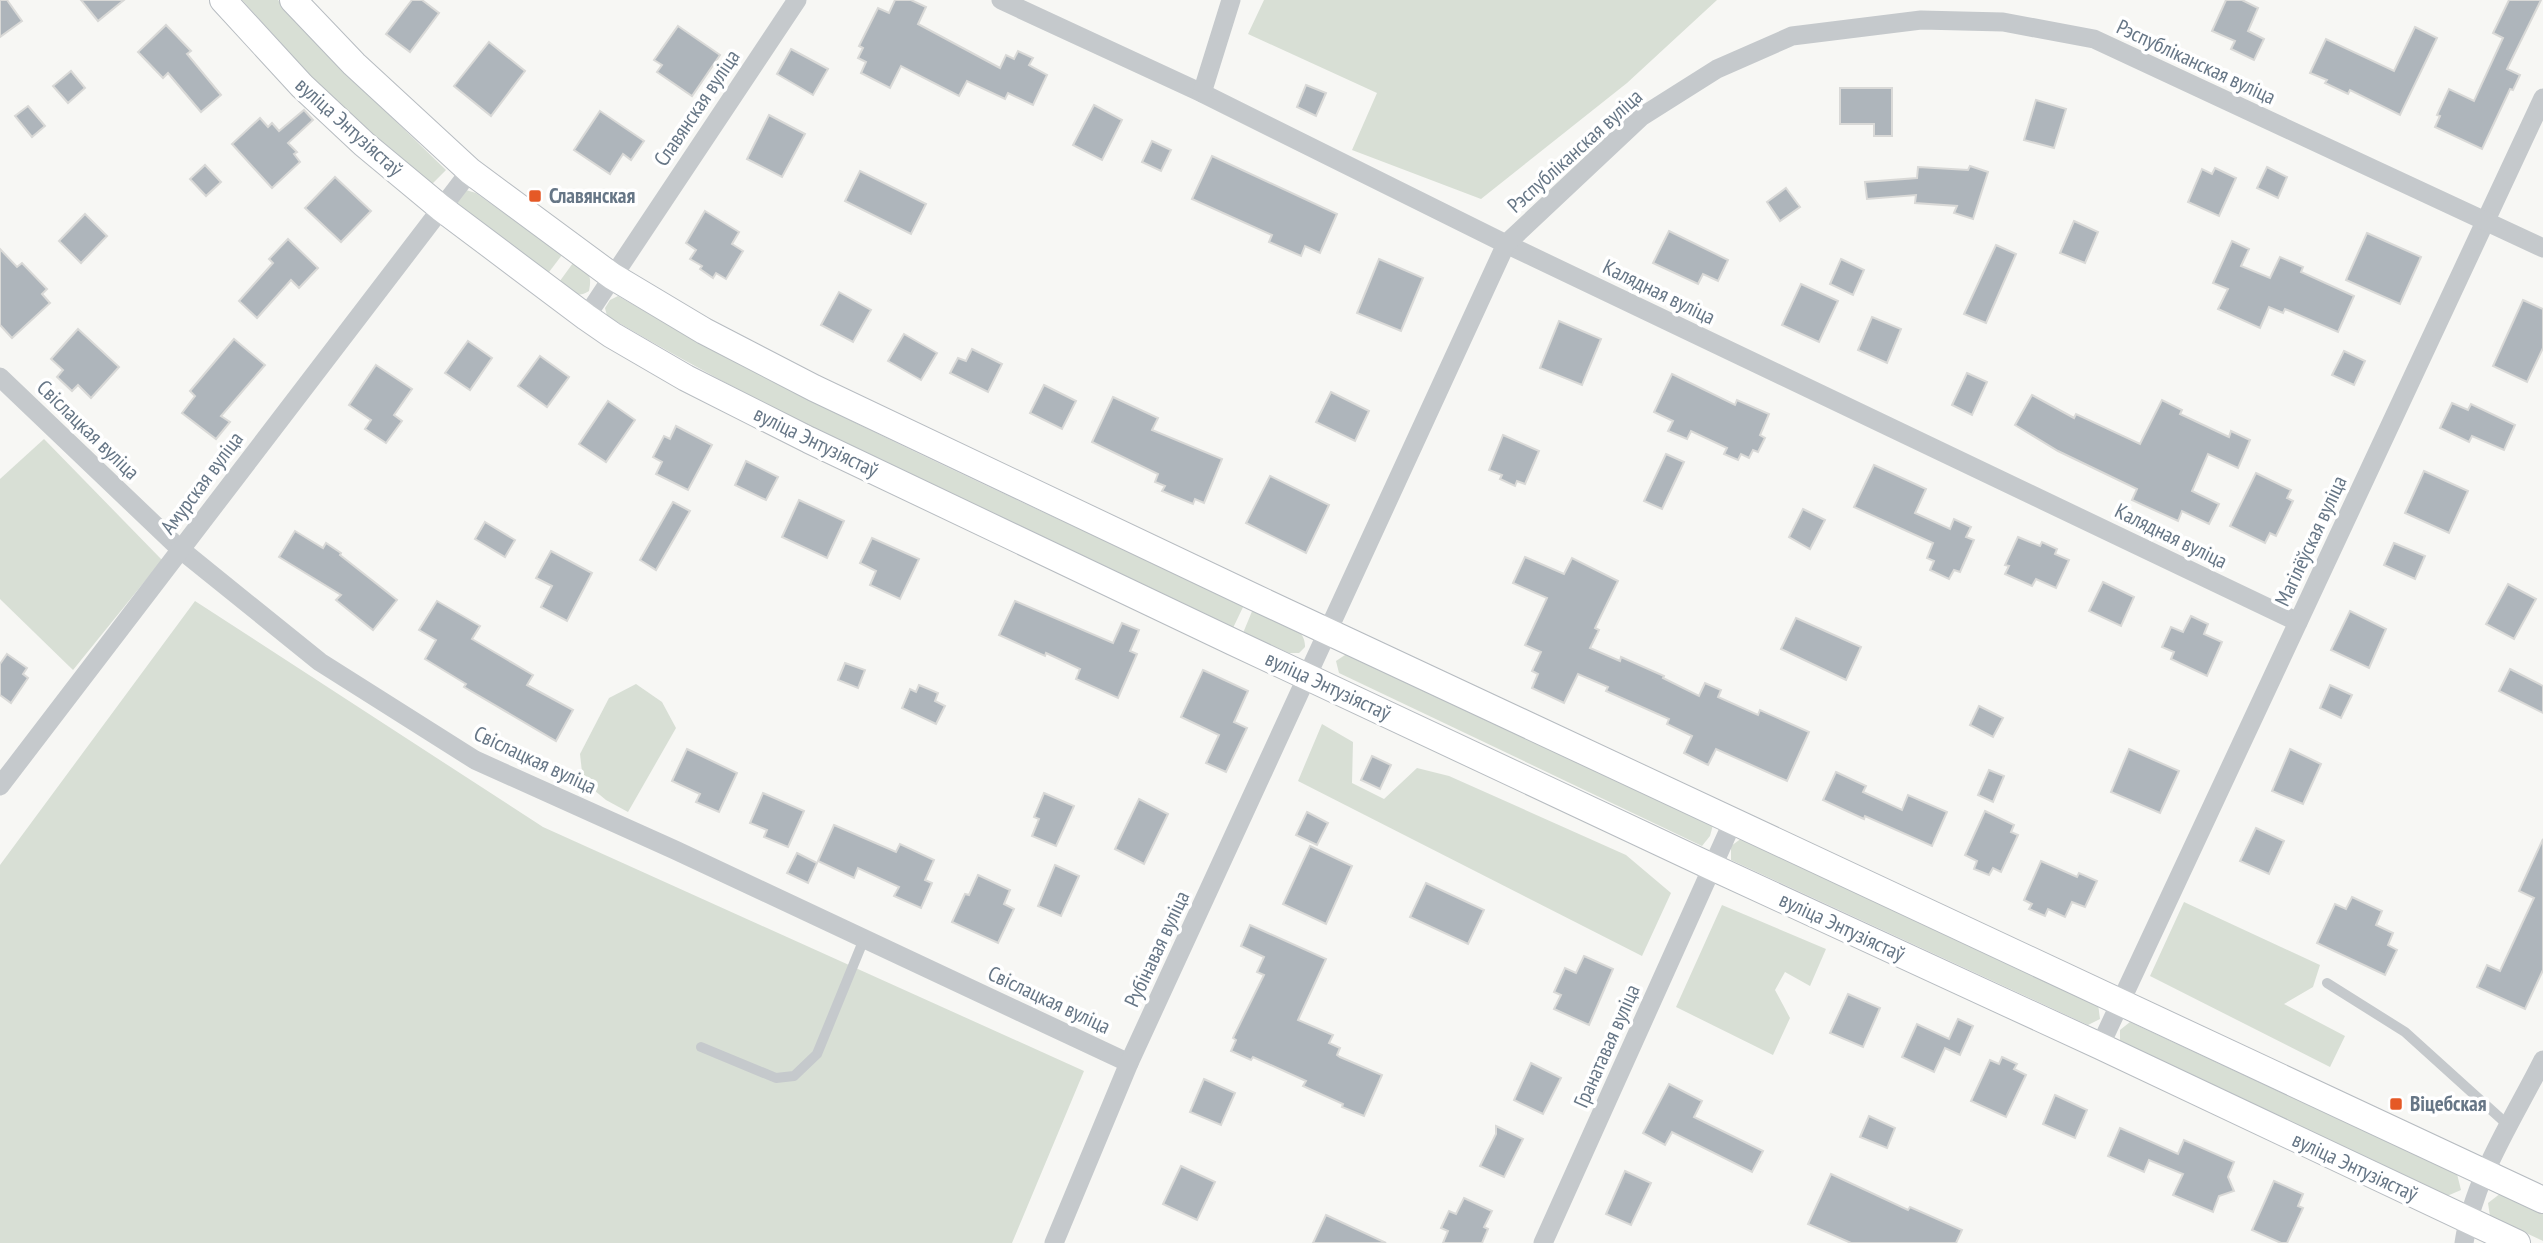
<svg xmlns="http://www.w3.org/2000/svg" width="2543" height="1243" font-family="'PT Sans Narrow',sans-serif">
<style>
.green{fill:#d8dfd5}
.building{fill:#aeb5bb;stroke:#d9d9d7;stroke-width:2}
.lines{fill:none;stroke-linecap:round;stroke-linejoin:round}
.secondary-casing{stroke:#b7bcc1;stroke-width:28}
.lane{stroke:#c5c9cc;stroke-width:10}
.street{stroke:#c5c9cc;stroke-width:19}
.secondary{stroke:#fff;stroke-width:26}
.poi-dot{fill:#e55926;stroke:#fff;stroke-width:2.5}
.labels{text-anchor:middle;stroke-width:7;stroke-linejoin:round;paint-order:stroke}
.street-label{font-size:21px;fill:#667686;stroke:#fff}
.poi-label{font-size:21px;font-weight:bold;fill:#667686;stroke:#fff;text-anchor:start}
</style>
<rect width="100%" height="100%" fill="#f7f7f4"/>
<g class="green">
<path d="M 242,0 L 278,0 L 343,70 L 446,170 L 431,185 L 326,93 Z"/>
<path d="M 1264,0 L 1717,0 L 1627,83 L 1481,199 L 1352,150 L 1377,93 L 1248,34 Z"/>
<path d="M 466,190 L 476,193 L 562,255 L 546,276 L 456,202 Z"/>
<path d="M 573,263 C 587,272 593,273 589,291 C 576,299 569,293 557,285 Z"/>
<path d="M 618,296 C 819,414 1033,506 1244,605 L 1233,628 C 1023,528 808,435 607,316 L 605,308 L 610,300 Z"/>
<path d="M 44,439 L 162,560 L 73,670 L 0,599 L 0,479 Z"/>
<path d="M 195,601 L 543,827 L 1084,1071 L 1012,1243 L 0,1243 L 0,865 Z"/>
<path d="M 1253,609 C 1272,617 1306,623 1305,647 L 1299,653 L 1289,653 L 1243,633 Z"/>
<path d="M 1348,653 L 1713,825 L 1710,836 L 1702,846 L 1339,673 L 1336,661 Z"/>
<path d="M 636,684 L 662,702 L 676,728 L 628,812 L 606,800 L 583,781 L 580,754 L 609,698 Z"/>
<path d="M 1322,724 L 1353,742 L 1352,783 L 1384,799 L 1417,768 L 1449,776 L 1626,855 L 1671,893 L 1642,956 L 1298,781 Z"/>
<path d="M 1742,838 L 2098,1004 L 2100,1019 L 2088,1025 L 1731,860 L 1731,846 Z"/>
<path d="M 2184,902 L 2320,965 L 2313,987 L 2284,1004 L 2345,1036 L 2330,1067 L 2150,976 Z"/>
<path d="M 1722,905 L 1826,949 L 1810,986 L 1785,972 L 1775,990 L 1790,1018 L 1773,1055 L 1676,1007 Z"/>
<path d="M 2130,1022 L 2457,1174 L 2461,1190 L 2447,1196 L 2120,1043 L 2120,1030 Z"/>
<path d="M 2501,1193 L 2543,1213 L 2543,1241 L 2490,1216 L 2488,1203 Z"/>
</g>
<g class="building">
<path d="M 0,0 L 7,0 L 22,21 L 0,37 Z"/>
<path d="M 81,0 L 124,0 L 98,21 Z"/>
<path d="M 412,0 L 422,0 L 439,13 L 410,52 L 386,34 Z"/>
<path d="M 895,0 L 911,0 L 926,7 L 918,24 L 1000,68 L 1006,55 L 1014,59 L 1018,51 L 1033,58 L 1029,65 L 1047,75 L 1033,105 L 1008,93 L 1005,99 L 967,81 L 959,96 L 901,66 L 890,88 L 861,73 L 866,62 L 858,58 L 863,48 L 859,46 L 878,8 L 889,13 Z"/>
<path d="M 2226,0 L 2242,0 L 2258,8 L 2248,31 L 2264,39 L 2254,60 L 2231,49 L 2235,41 L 2212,31 Z"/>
<path d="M 2509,0 L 2541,0 L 2507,69 L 2520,75 L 2513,90 L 2510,89 L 2482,149 L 2435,127 L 2440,116 L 2437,115 L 2449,89 L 2474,101 L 2503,38 L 2493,33 Z"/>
<path d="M 166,25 L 191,51 L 187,54 L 221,95 L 201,112 L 168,73 L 163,78 L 138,52 Z"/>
<path d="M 678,26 L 720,55 L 692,96 L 657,72 L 662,65 L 654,60 Z"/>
<path d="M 2415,27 L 2437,38 L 2400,115 L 2350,90 L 2348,94 L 2325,83 L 2327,80 L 2310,73 L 2326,39 L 2394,71 Z"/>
<path d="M 489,42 L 525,71 L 491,116 L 454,86 Z"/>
<path d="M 791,49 L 828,69 L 813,95 L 777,74 Z"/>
<path d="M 71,71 L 85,88 L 68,103 L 53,86 Z"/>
<path d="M 1306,85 L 1326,93 L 1316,116 L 1297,107 Z"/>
<path d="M 1840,88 L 1892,88 L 1892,136 L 1874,136 L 1874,124 L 1840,124 Z"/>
<path d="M 2036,100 L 2066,109 L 2054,148 L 2024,140 Z"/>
<path d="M 1094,105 L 1122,120 L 1102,160 L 1073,145 Z"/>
<path d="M 28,106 L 45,126 L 32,137 L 15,116 Z"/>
<path d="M 304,110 L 313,120 L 288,143 L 297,152 L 294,154 L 300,162 L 272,188 L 232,144 L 260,118 L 268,127 L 272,123 L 279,131 Z"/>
<path d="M 600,111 L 644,141 L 631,160 L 623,154 L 610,174 L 574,150 Z"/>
<path d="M 769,115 L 805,134 L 782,177 L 747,159 Z"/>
<path d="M 1152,141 L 1171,150 L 1161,171 L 1142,162 Z"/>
<path d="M 1212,156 L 1337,214 L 1320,253 L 1305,246 L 1301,256 L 1269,242 L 1272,235 L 1192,199 Z"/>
<path d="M 205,165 L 221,182 L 206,196 L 190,179 Z"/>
<path d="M 1970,166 L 1988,172 L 1973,219 L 1954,213 L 1957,206 L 1915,203 L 1916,195 L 1867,199 L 1865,182 L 1917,178 L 1918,167 L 1968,170 Z"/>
<path d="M 2267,167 L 2287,177 L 2278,198 L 2257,188 Z"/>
<path d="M 2215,168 L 2236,178 L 2219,216 L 2188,202 L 2202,169 L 2212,174 Z"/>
<path d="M 860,171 L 926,204 L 911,234 L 845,201 Z"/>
<path d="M 335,177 L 371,211 L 341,242 L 305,208 Z"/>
<path d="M 1786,188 L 1800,207 L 1780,221 L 1767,202 Z"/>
<path d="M 705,211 L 739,232 L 732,244 L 743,251 L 726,279 L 716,273 L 713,278 L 700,269 L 702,266 L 690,259 L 696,250 L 686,243 Z"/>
<path d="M 85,214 L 107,236 L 81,263 L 59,241 Z"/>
<path d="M 2074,221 L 2098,232 L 2085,263 L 2060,253 Z"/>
<path d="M 1669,231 L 1728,260 L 1718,281 L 1703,274 L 1698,284 L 1653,263 Z"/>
<path d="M 2367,233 L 2421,257 L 2400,304 L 2346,280 Z"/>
<path d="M 288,239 L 318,268 L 299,288 L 291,280 L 257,318 L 239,301 L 273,263 L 269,259 Z"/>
<path d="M 2232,241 L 2249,249 L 2241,266 L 2270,278 L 2280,257 L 2303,267 L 2301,272 L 2354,296 L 2338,332 L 2285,309 L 2283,313 L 2269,307 L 2260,328 L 2218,309 L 2228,289 L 2213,283 Z"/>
<path d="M 1996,245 L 2016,254 L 1986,323 L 1964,314 Z"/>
<path d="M 0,249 L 17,267 L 22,263 L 47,289 L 42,294 L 50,303 L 12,338 L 0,325 Z"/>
<path d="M 1379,259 L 1423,278 L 1401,331 L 1357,313 Z"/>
<path d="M 1841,259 L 1864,270 L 1853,295 L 1830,284 Z"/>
<path d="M 1801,284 L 1838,301 L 1819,342 L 1782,325 Z"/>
<path d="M 839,292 L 871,310 L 853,342 L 821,325 Z"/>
<path d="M 2523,300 L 2543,309 L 2543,348 L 2527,382 L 2493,366 Z"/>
<path d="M 1872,317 L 1901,329 L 1887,363 L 1858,350 Z"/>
<path d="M 1559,321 L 1601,339 L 1582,385 L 1540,368 Z"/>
<path d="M 78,329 L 119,367 L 91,398 L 78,385 L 72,391 L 57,377 L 63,370 L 51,359 Z"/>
<path d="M 904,334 L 937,353 L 921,380 L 888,361 Z"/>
<path d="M 234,339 L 265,365 L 221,416 L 230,422 L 216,439 L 182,413 L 195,396 L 190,391 Z"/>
<path d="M 468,341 L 492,358 L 470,390 L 445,373 Z"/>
<path d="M 972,349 L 1002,364 L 988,392 L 950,373 L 958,358 L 966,361 Z"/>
<path d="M 2344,351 L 2365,361 L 2354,385 L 2332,375 Z"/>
<path d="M 540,356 L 569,377 L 547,407 L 518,386 Z"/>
<path d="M 376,365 L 412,389 L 394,415 L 402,421 L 386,443 L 365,429 L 371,420 L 349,405 Z"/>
<path d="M 1967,373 L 1987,382 L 1972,415 L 1952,405 Z"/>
<path d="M 1672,374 L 1735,405 L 1737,400 L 1769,414 L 1760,435 L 1765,438 L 1758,452 L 1753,450 L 1749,458 L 1741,454 L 1738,460 L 1724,454 L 1727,448 L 1691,431 L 1687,439 L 1668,431 L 1673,421 L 1654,412 Z"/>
<path d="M 1044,385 L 1076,401 L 1062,429 L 1030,413 Z"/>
<path d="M 1331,392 L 1369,411 L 1355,441 L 1316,422 Z"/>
<path d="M 2032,395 L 2074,418 L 2076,414 L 2140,444 L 2162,400 L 2182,410 L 2180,414 L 2229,437 L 2231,431 L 2250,440 L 2238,468 L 2208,454 L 2192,491 L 2219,504 L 2209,524 L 2182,511 L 2178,521 L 2132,500 L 2137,489 L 2058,451 L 2015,425 Z"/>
<path d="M 1113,397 L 1158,418 L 1152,430 L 1222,459 L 1204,503 L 1195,499 L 1193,504 L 1162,491 L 1165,486 L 1155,482 L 1158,474 L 1092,442 Z"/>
<path d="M 608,401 L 635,420 L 606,462 L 579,444 Z"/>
<path d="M 2452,403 L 2468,410 L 2471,404 L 2515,425 L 2504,450 L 2472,436 L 2469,442 L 2440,428 Z"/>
<path d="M 676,426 L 712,445 L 688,490 L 656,474 L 662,462 L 653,457 L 664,436 L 670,439 Z"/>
<path d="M 1503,435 L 1539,451 L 1525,484 L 1517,481 L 1515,486 L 1500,479 L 1502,475 L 1489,470 Z"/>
<path d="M 1666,454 L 1684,462 L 1662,509 L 1644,501 Z"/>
<path d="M 746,461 L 778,477 L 766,500 L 735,485 Z"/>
<path d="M 1874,465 L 1926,489 L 1915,513 L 1950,529 L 1954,519 L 1971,527 L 1966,537 L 1974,540 L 1960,572 L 1954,570 L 1949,579 L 1930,570 L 1934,561 L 1927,558 L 1933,543 L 1854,507 Z"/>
<path d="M 2424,471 L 2468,491 L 2449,533 L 2405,513 Z"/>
<path d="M 2256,473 L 2291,490 L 2287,498 L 2293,501 L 2276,536 L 2270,533 L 2265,543 L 2230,526 Z"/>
<path d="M 1270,476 L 1329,505 L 1306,553 L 1246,523 Z"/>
<path d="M 799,500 L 844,521 L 827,558 L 782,537 Z"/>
<path d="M 673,502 L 690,511 L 656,570 L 640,560 Z"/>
<path d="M 1803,509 L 1825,520 L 1810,549 L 1789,537 Z"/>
<path d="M 485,522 L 515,540 L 505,557 L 475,539 Z"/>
<path d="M 295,531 L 323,548 L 326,543 L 341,553 L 340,555 L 397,600 L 373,630 L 336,600 L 341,595 L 279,557 Z"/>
<path d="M 2018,537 L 2040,546 L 2042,542 L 2057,549 L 2055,554 L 2069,560 L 2056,588 L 2036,579 L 2032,586 L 2005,574 L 2009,566 L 2005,565 Z"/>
<path d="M 872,538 L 919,559 L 900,599 L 870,585 L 876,571 L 860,563 Z"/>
<path d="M 2394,543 L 2425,556 L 2415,579 L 2384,565 Z"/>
<path d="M 551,551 L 592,573 L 567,621 L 541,607 L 552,586 L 536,578 Z"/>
<path d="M 1525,557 L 1564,574 L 1572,558 L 1618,581 L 1595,628 L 1599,630 L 1590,648 L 1620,661 L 1621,657 L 1664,676 L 1663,678 L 1699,696 L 1705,683 L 1721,690 L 1718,697 L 1758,715 L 1760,710 L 1809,732 L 1787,781 L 1716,749 L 1708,765 L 1684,753 L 1692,736 L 1667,724 L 1669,719 L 1606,691 L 1608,687 L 1578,674 L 1564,703 L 1532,688 L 1538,674 L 1532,671 L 1541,652 L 1525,645 L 1547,598 L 1513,583 Z"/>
<path d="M 2103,582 L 2134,597 L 2121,626 L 2089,611 Z"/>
<path d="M 2508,584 L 2536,599 L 2514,639 L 2486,624 Z"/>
<path d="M 437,601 L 480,626 L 472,639 L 533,675 L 527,685 L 573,710 L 556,741 L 464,687 L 466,684 L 425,659 L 436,640 L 419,630 Z"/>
<path d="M 1015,601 L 1113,643 L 1122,623 L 1139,630 L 1130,651 L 1137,654 L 1118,698 L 1076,679 L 1080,669 L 1046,653 L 1045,656 L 999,635 Z"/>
<path d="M 2350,611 L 2386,629 L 2369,668 L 2331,650 Z"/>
<path d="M 2191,616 L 2208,624 L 2204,634 L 2222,642 L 2207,676 L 2171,659 L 2174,652 L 2162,647 L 2171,627 L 2183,632 Z"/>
<path d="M 1796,618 L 1861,647 L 1846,680 L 1781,649 Z"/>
<path d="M 7,654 L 27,668 L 23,674 L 28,678 L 11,703 L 0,695 L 0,664 Z"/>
<path d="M 845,663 L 865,670 L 858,688 L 838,680 Z"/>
<path d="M 2510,669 L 2543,686 L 2543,713 L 2499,691 Z"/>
<path d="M 1203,670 L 1248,691 L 1234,722 L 1247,728 L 1226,772 L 1206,763 L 1219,735 L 1181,717 Z"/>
<path d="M 919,685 L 938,693 L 935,701 L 945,706 L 936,724 L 902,708 L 910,689 L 916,692 Z"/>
<path d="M 2330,685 L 2352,695 L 2341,718 L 2320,708 Z"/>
<path d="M 1979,706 L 2003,718 L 1993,737 L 1970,725 Z"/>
<path d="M 687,749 L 737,773 L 719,812 L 696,802 L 700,794 L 672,781 Z"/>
<path d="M 2129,749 L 2179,771 L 2160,813 L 2111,792 Z"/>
<path d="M 2290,749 L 2321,764 L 2303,804 L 2272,791 Z"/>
<path d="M 1372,756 L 1391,765 L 1380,789 L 1361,780 Z"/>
<path d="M 1989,770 L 2004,776 L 1993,802 L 1978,795 Z"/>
<path d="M 1836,772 L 1866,786 L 1863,792 L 1902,810 L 1908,795 L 1947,812 L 1932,846 L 1865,816 L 1864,819 L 1823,800 Z"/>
<path d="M 763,793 L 804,811 L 788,847 L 764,837 L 767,830 L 750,823 Z"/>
<path d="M 1044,793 L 1074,806 L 1056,846 L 1032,836 L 1039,819 L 1034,817 Z"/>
<path d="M 1139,799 L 1168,814 L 1144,864 L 1115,849 Z"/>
<path d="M 1985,811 L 2014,825 L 2011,832 L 2018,835 L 2001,872 L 1993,868 L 1989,875 L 1974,869 L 1977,861 L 1965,855 Z"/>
<path d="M 1307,812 L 1328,823 L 1317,845 L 1296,835 Z"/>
<path d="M 834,825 L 896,852 L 900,844 L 934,860 L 925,880 L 932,883 L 921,908 L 894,896 L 899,887 L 858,868 L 854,878 L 818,861 Z"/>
<path d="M 2256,828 L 2284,841 L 2269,874 L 2240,861 Z"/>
<path d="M 2543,839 L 2543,970 L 2525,1009 L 2477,987 L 2487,965 L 2500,971 L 2534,898 L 2519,891 Z"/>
<path d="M 1310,846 L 1352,866 L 1326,924 L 1283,904 Z"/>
<path d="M 797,853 L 817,863 L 808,883 L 787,873 Z"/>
<path d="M 2041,861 L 2077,877 L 2079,873 L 2097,881 L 2085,907 L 2072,902 L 2065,917 L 2048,909 L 2045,916 L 2029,909 L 2032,904 L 2024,900 Z"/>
<path d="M 1055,865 L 1079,876 L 1061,916 L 1038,906 Z"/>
<path d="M 978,875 L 1010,890 L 1004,904 L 1014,909 L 998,943 L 952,922 L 965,894 L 969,895 Z"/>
<path d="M 1426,883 L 1484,910 L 1468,944 L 1410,917 Z"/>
<path d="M 2352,897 L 2382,911 L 2376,925 L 2393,933 L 2388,945 L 2397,950 L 2385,975 L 2317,943 L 2335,904 L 2346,909 Z"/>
<path d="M 1250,925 L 1326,959 L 1298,1020 L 1333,1035 L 1329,1043 L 1340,1048 L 1337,1055 L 1340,1057 L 1382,1075 L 1364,1116 L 1342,1107 L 1343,1104 L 1303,1086 L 1306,1081 L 1253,1057 L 1251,1060 L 1231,1051 L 1236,1040 L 1233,1038 L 1264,975 L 1257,972 L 1264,957 L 1241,946 Z"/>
<path d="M 1584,956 L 1613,969 L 1589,1025 L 1554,1009 L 1561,995 L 1554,992 L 1565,968 L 1576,973 Z"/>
<path d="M 1848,994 L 1880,1008 L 1863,1047 L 1830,1033 Z"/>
<path d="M 1958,1019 L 1973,1026 L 1960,1055 L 1945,1048 L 1934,1072 L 1902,1057 L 1917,1024 L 1949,1039 Z"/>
<path d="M 2002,1057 L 2017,1064 L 2014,1069 L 2026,1075 L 2006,1117 L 1971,1101 L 1990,1060 L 1999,1064 Z"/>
<path d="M 1531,1063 L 1561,1078 L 1543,1114 L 1514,1100 Z"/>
<path d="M 1204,1079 L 1235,1093 L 1221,1125 L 1190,1112 Z"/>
<path d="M 1669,1084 L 1702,1101 L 1694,1117 L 1763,1151 L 1752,1172 L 1672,1132 L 1665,1145 L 1643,1133 Z"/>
<path d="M 2055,1095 L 2087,1110 L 2075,1138 L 2043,1124 Z"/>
<path d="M 1869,1116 L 1895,1128 L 1887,1148 L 1860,1137 Z"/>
<path d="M 1496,1126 L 1523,1139 L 1504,1177 L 1480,1166 L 1496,1134 Z"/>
<path d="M 2120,1128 L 2178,1154 L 2184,1140 L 2234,1162 L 2228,1177 L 2234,1191 L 2219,1196 L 2213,1212 L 2173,1195 L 2183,1174 L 2149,1160 L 2144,1172 L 2108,1156 Z"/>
<path d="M 1181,1166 L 1215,1182 L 1197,1220 L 1163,1204 Z"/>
<path d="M 1625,1171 L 1651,1183 L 1631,1225 L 1606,1214 Z"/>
<path d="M 1831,1174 L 1908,1210 L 1910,1207 L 1962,1230 L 1956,1243 L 1851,1243 L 1808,1224 Z"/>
<path d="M 2274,1181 L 2303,1194 L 2298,1206 L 2303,1208 L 2287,1243 L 2281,1243 L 2252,1230 Z"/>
<path d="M 1464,1198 L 1492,1211 L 1484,1227 L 1488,1229 L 1482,1243 L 1443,1243 L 1448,1231 L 1441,1228 L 1449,1211 L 1456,1214 Z"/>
<path d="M 1326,1215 L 1386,1243 L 1313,1243 Z"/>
</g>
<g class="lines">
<defs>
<g id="secondary">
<path d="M 223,0 L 302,86 L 364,144 L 441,208 L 586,317 L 612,335 L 686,378 L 809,440 L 1233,642 L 1712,867 L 2100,1046 L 2517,1243"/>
<path d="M 293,0 L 354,64 L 470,171 L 612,276 L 704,331 L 814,388 L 1254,597 L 2543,1200"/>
</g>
</defs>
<use href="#secondary" class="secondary-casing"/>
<g class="lane">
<path d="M 2327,983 L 2405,1032 L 2509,1126"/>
<path d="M 701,1047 L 776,1078 L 794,1076 L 817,1054 L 864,939"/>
</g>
<g class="street">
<path d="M 1001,0 L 1202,93 L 1506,244 L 2298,622"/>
<path d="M 1202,93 L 1231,0"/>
<path d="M 586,317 L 797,0"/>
<path d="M 0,377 L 180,549 L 320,662 L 475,760 L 675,850 L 1129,1063"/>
<path d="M 0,786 L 470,171"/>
<path d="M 2100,1046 L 2543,98"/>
<path d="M 1054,1243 L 1129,1063 L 1506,244 L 1641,117 L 1717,69 L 1792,36 L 1921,20 L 2003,22 L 2094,39 L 2543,248"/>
<path d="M 1543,1243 L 1733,821"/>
<path d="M 2464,1243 C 2473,1179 2514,1118 2543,1060"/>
</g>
<use href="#secondary" class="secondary"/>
</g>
<g class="poi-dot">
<rect x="528" y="189" width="14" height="14" rx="3.5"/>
<rect x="2389" y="1097" width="14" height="14" rx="3.5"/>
</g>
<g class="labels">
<g class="street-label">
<text transform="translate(2196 62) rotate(25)" y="7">Рэспубліканская вуліца</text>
<text transform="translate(697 108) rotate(-56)" y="7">Славянская вуліца</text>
<text transform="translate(349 127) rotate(42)" y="7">вуліца Энтузіястаў</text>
<text transform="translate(1575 151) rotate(-42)" y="7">Рэспубліканская вуліца</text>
<text transform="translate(1659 292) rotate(26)" y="7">Калядная вуліца</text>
<text transform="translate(88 430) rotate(44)" y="7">Свіслацкая вуліца</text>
<text transform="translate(816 442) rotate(26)" y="7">вуліца Энтузіястаў</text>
<text transform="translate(202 483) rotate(-53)" y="7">Амурская вуліца</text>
<text transform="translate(2171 536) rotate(26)" y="7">Калядная вуліца</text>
<text transform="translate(2311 541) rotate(-65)" y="7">Магілёўская вуліца</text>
<text transform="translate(1328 686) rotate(25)" y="7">вуліца Энтузіястаў</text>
<text transform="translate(535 760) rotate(25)" y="7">Свіслацкая вуліца</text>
<text transform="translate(1842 927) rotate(25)" y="7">вуліца Энтузіястаў</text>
<text transform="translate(1157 949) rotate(-65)" y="7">Рубінавая вуліца</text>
<text transform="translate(1049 1000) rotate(25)" y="7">Свіслацкая вуліца</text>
<text transform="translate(1607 1046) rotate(-66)" y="7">Гранатавая вуліца</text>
<text transform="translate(2355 1167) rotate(25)" y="7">вуліца Энтузіястаў</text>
</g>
<g class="poi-label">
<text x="549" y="203">Славянская</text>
<text x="2410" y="1111">Віцебская</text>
</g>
</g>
</svg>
